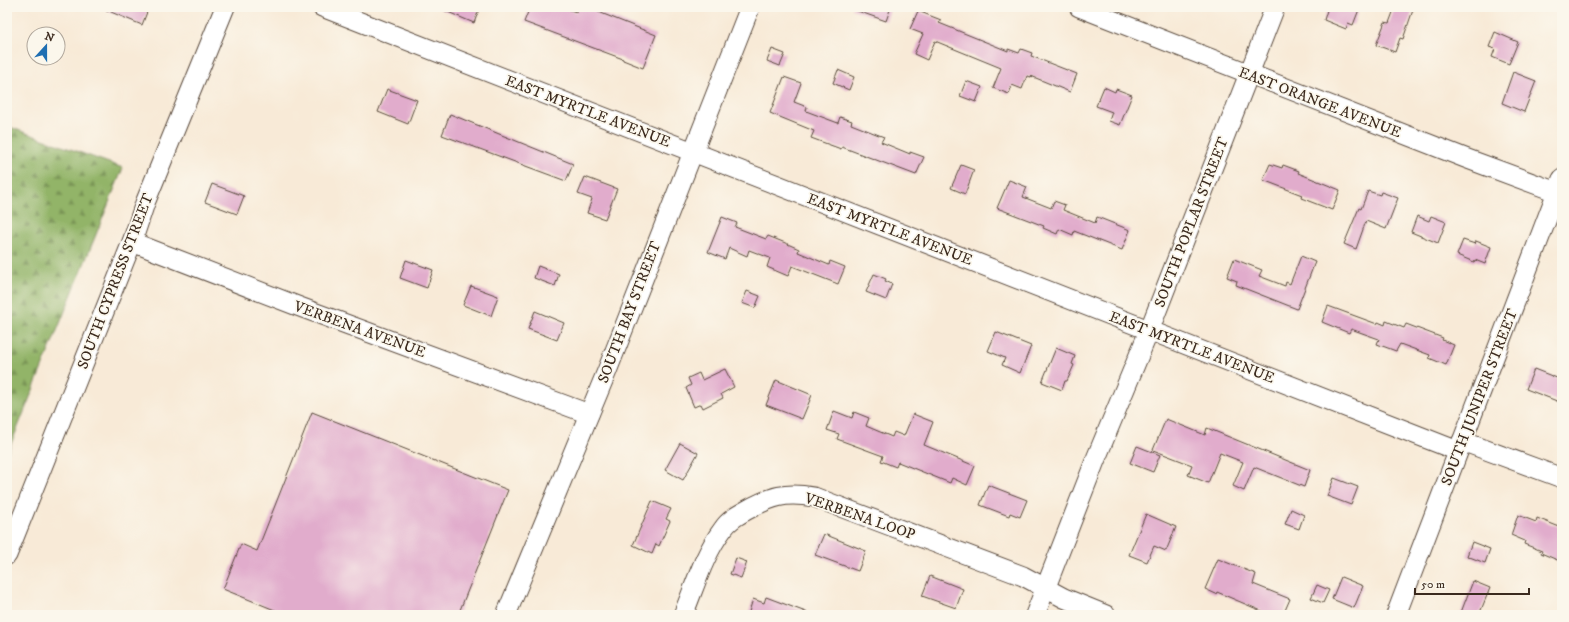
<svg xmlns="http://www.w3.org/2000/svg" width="1569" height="622" font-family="'IM FELL DW Pica',serif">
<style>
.forest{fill:url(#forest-firs);stroke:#666f43}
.building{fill:#e1accc}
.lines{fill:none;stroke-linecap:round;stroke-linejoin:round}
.minor-casing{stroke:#57473a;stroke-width:21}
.minor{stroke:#fff;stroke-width:19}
.labels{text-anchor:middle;stroke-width:3.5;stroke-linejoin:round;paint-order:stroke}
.street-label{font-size:15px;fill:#3b2a1e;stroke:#fbf7ec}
</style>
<defs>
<pattern id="forest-firs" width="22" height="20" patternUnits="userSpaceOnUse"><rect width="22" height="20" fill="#92b468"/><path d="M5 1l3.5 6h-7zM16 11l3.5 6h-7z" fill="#789355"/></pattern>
</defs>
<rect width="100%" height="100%" fill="#fbf7ec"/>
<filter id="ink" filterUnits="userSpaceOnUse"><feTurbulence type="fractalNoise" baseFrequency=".025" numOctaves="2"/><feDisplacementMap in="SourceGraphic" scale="8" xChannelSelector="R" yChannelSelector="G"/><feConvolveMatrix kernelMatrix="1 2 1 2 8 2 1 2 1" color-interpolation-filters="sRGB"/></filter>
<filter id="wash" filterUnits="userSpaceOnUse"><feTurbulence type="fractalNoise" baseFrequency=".012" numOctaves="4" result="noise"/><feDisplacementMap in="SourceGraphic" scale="16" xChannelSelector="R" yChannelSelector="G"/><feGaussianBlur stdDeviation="0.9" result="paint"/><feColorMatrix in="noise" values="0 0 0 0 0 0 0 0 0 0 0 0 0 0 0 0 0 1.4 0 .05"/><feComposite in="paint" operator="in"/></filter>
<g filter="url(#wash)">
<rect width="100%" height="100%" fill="#f8ead7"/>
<path class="forest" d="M 7,126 L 123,168 L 7,454 Z"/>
<g id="blocks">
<g class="building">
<path d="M 99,7 L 149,7 L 142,25 Z"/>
<path d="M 436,7 L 480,7 L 474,23 Z"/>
<path d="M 530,7 L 562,7 L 576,12 L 578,7 L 586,7 L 656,35 L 643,68 L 623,60 L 623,59 L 524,22 Z"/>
<path d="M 853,7 L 891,7 L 886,21 L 852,9 Z"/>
<path d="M 1328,7 L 1360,7 L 1353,25 L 1348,23 L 1346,29 L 1324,20 Z"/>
<path d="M 1395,7 L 1405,7 L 1413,10 L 1403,39 L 1400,38 L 1395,52 L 1376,45 L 1385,22 L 1389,23 Z"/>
<path d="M 918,11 L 941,20 L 939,23 L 1008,51 L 1008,49 L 1019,53 L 1021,49 L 1032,53 L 1031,56 L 1077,74 L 1070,92 L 1031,76 L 1031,77 L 1027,76 L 1022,89 L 1012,85 L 1009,94 L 993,88 L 1001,68 L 935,41 L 927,60 L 914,54 L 923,34 L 910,29 Z"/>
<path d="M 1495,32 L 1518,42 L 1509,64 L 1492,57 L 1495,49 L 1489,47 Z"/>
<path d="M 772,49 L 785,54 L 780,66 L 767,61 Z"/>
<path d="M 838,70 L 854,77 L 849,90 L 833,83 Z"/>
<path d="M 1513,72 L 1536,81 L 1524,112 L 1502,103 Z"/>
<path d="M 784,77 L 801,83 L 794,102 L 807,107 L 806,111 L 838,123 L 840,117 L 852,121 L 851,124 L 884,137 L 881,142 L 910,154 L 910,152 L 924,157 L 916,175 L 842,147 L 841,149 L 811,138 L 814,131 L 770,113 Z"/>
<path d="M 966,81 L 982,87 L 976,102 L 960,96 Z"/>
<path d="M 1104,87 L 1115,92 L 1116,89 L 1132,95 L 1120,125 L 1109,121 L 1112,112 L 1096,106 Z"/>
<path d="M 387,89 L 417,100 L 408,124 L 378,112 Z"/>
<path d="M 450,114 L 573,164 L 566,181 L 442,135 Z"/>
<path d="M 1270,164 L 1282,168 L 1283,165 L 1299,171 L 1298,173 L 1340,190 L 1332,210 L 1301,198 L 1302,195 L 1263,180 Z"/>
<path d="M 961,165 L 974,170 L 965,194 L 951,188 Z"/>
<path d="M 585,177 L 617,189 L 605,219 L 587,213 L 592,199 L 578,194 Z"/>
<path d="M 1009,180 L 1027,187 L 1023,197 L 1051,208 L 1054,201 L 1065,205 L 1063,210 L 1095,223 L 1097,217 L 1130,230 L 1122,250 L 1074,231 L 1073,235 L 1059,229 L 1057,234 L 1043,228 L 1044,226 L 997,208 Z"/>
<path d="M 212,184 L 244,196 L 237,214 L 205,202 Z"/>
<path d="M 1368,191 L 1380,195 L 1381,192 L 1398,198 L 1386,229 L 1366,221 L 1356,249 L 1344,244 L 1359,208 L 1361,209 Z"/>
<path d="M 1417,216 L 1429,221 L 1431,216 L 1446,222 L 1438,243 L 1411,232 Z"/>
<path d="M 722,217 L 737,223 L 735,227 L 766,239 L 768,236 L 783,242 L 799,249 L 798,252 L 829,265 L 830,261 L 845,267 L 838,284 L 792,266 L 788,276 L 767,267 L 770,258 L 749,250 L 747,256 L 729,248 L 725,259 L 708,252 Z"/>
<path d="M 1463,240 L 1475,244 L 1476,241 L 1491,247 L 1485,264 L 1475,260 L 1474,262 L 1457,255 Z"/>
<path d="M 1301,256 L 1315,262 L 1297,309 L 1236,285 L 1237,281 L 1227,277 L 1234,259 L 1262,270 L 1259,276 L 1285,286 L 1286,282 L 1290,284 Z"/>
<path d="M 406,260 L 433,270 L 427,288 L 400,278 Z"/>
<path d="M 538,266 L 559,274 L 555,286 L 534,278 Z"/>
<path d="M 874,274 L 886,279 L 885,281 L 892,284 L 886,300 L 866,292 Z"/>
<path d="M 471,286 L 498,296 L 491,316 L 463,305 Z"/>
<path d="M 747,291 L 760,296 L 755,308 L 742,303 Z"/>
<path d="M 1328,306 L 1377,324 L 1378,322 L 1385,325 L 1386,321 L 1404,328 L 1406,324 L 1443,338 L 1442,340 L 1454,345 L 1446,365 L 1429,358 L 1430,355 L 1400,344 L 1396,351 L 1377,344 L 1379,339 L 1351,329 L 1349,333 L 1322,322 Z"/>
<path d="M 535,311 L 564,323 L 557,340 L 528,329 Z"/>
<path d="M 996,332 L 1031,346 L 1020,373 L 1002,365 L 1005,358 L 988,351 Z"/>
<path d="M 1056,348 L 1075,356 L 1072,364 L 1074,365 L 1067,381 L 1065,381 L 1062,390 L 1042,382 Z"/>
<path d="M 725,369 L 734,387 L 721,394 L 723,398 L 703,408 L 701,404 L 694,407 L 686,388 L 691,385 L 688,378 L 699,373 L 702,380 Z"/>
<path d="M 1534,369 L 1562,380 L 1562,403 L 1526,389 Z"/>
<path d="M 776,380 L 812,395 L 802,419 L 766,405 Z"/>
<path d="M 834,411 L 852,418 L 854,412 L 869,418 L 866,426 L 892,437 L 894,432 L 904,436 L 913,414 L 933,422 L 924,445 L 975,466 L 967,485 L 952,478 L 950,483 L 898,462 L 896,467 L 881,461 L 883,456 L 837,439 L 839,434 L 827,430 Z"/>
<path d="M 312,412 L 508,490 L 458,615 L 287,615 L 223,589 L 241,544 L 257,551 Z"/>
<path d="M 1166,419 L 1205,435 L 1207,428 L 1310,470 L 1304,487 L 1254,467 L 1244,491 L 1233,486 L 1243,462 L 1220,453 L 1208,483 L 1188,475 L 1192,465 L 1153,450 Z"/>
<path d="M 680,443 L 698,453 L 683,480 L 665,470 Z"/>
<path d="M 1137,446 L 1160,455 L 1153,472 L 1130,463 Z"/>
<path d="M 1334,478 L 1358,487 L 1351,505 L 1327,496 Z"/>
<path d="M 988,485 L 1027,500 L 1020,517 L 1010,513 L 1009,516 L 980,505 Z"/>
<path d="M 652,501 L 671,509 L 666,519 L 670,521 L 659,546 L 656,544 L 652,554 L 633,545 Z"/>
<path d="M 1291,509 L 1304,515 L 1299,529 L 1285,524 Z"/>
<path d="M 1146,514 L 1176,527 L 1166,551 L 1154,546 L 1147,562 L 1129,555 Z"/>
<path d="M 1518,515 L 1536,522 L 1537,518 L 1562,528 L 1562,562 L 1541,553 L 1542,551 L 1524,544 L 1525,541 L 1511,535 Z"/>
<path d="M 824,534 L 866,551 L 858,571 L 815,555 Z"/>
<path d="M 1472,542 L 1490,549 L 1485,563 L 1467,556 Z"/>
<path d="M 736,558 L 747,562 L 741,578 L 730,574 Z"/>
<path d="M 1218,559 L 1256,574 L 1253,584 L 1290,599 L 1283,615 L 1262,615 L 1264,612 L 1217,592 L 1216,594 L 1205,589 Z"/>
<path d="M 930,576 L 963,589 L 956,608 L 922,596 Z"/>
<path d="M 1341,577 L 1363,586 L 1354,608 L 1332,599 Z"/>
<path d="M 1473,581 L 1490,588 L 1479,615 L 1460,615 Z"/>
<path d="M 1317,585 L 1329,590 L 1323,603 L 1311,598 Z"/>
<path d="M 766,597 L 811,614 L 811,615 L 748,615 L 753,599 L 764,603 Z"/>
</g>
</g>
</g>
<g filter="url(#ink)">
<use href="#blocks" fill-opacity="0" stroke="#57473a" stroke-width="1"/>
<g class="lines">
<defs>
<g id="minor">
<path d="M 322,7 L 1458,451"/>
<path d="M 1079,7 L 1465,158 L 1562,194"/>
<path d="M 132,242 L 300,307 L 589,414"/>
<path d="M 1462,441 L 1562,478"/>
<path d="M 7,555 L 132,242 L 145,203 L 225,7"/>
<path d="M 506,615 L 607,371 L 750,7"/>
<path d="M 683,615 C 695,586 704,554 723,529 C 729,520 738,515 747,510 C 772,496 785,492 814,497 L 1023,576 L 1064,598 L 1106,615"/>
<path d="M 1035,615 L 1095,461 L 1149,331 L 1275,7"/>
<path d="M 1396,615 L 1562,179"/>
</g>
</defs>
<use href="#minor" class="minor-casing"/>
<use href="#minor" class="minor"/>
</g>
</g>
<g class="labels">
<g class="street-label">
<text transform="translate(1320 102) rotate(21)" y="5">EAST ORANGE AVENUE</text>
<text transform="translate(588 111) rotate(21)" y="5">EAST MYRTLE AVENUE</text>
<text transform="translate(1191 222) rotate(-69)" y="5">SOUTH POPLAR STREET</text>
<text transform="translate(890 229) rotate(21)" y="5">EAST MYRTLE AVENUE</text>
<text transform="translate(115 281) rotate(-69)" y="5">SOUTH CYPRESS STREET</text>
<text transform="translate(629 312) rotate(-69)" y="5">SOUTH BAY STREET</text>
<text transform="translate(360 329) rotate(20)" y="5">VERBENA AVENUE</text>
<text transform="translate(1192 347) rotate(21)" y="5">EAST MYRTLE AVENUE</text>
<text transform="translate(1479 397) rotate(-69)" y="5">SOUTH JUNIPER STREET</text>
<text transform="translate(860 516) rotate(19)" y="5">VERBENA LOOP</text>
</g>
</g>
<rect width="1569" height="622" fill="none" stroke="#fbf7ec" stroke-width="24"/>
<g transform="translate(46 46) rotate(21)"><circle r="19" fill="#fbf7ec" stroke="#aea59a"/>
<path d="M0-3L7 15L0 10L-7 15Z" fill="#1f6fb2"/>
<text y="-6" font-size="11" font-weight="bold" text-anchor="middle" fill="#3b2a1e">N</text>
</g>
<path d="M1415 588v6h114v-6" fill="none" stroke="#3b2a1e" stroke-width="2"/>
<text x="1421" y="588" font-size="12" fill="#3b2a1e" stroke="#fbf7ec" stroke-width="3" paint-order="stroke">50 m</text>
</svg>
